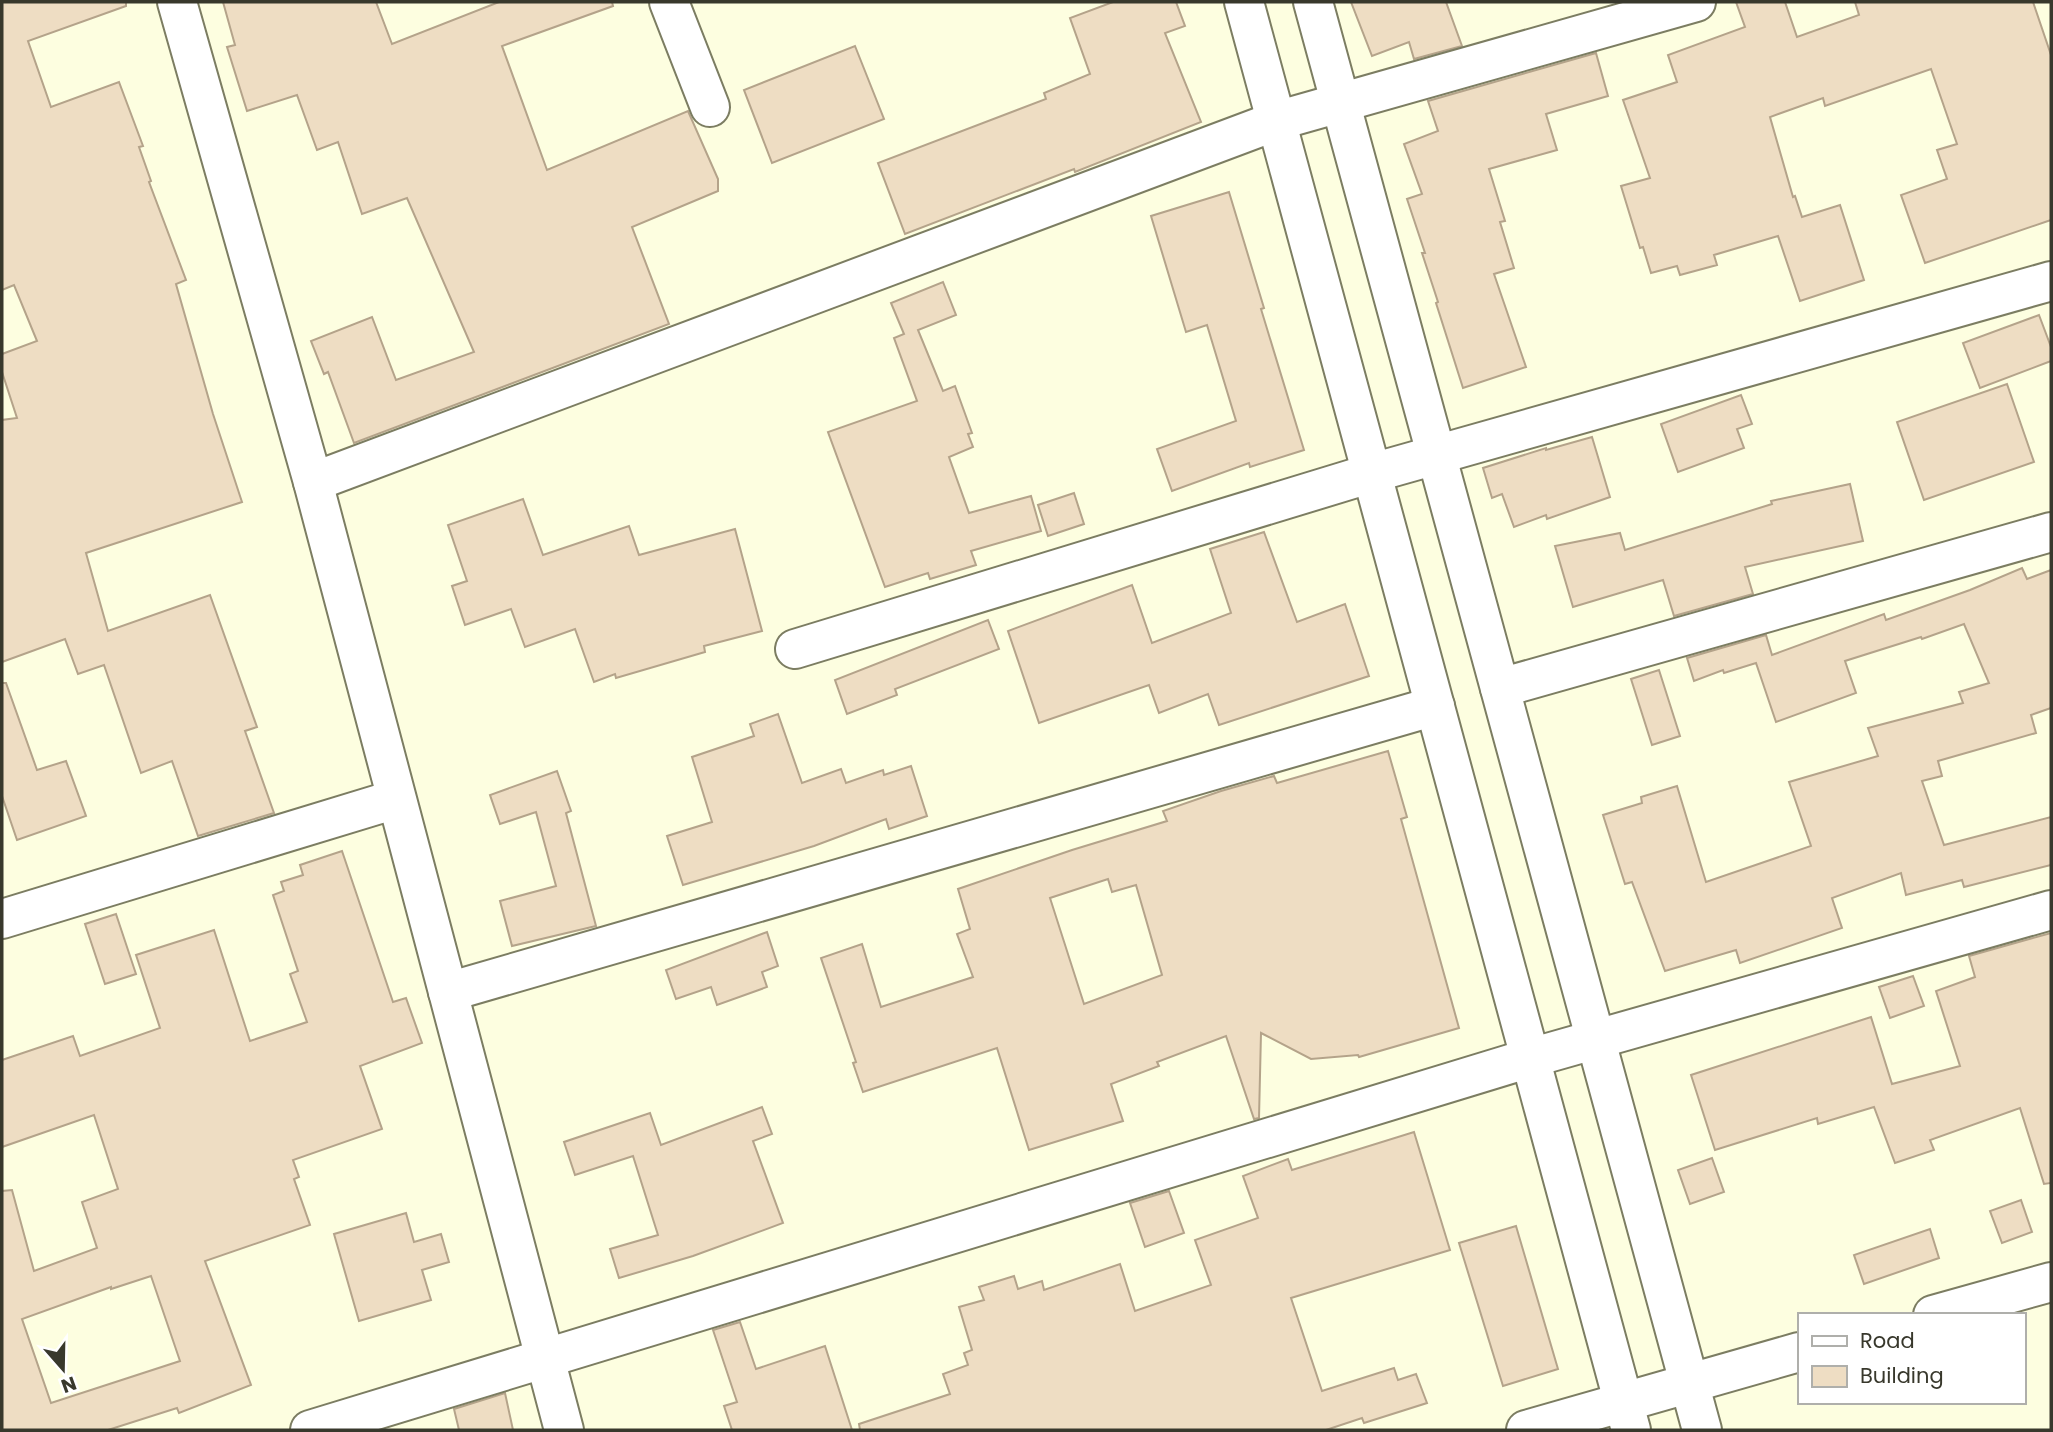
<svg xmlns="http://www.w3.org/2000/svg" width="2053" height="1432" font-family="Poppins,sans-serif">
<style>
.building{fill:#eeddc3;stroke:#b4a38a;stroke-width:2;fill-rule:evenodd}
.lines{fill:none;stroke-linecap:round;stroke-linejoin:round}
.minor-casing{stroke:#7c7d62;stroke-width:42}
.minor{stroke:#fff;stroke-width:38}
</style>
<rect width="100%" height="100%" fill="#fdfee0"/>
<g class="building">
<path d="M 2,2 L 126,2 L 126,6 L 28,41 L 51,107 L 119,82 L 143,146 L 139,147 L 151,181 L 149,182 L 186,280 L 176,284 L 213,414 L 242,502 L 86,553 L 108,631 L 210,595 L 257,727 L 245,731 L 274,813 L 198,836 L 172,761 L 141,773 L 104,665 L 78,674 L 65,639 L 2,662 L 2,420 L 17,418 L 2,372 L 2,354 L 37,341 L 14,285 L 2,290 Z"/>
<path d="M 223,2 L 376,2 L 392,44 L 499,2 L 612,2 L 613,6 L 502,46 L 547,170 L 688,111 L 718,179 L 718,191 L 632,227 L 669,324 L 354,443 L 328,372 L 324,374 L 311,341 L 372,317 L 396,380 L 474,352 L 407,198 L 362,214 L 338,142 L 317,150 L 297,95 L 247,111 L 227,47 L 235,45 Z"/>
<path d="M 1113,2 L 1176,2 L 1185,26 L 1165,33 L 1201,122 L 1075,172 L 1074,169 L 905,234 L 878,163 L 1046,99 L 1044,93 L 1090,74 L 1070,18 Z"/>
<path d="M 1351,2 L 1446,2 L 1462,46 L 1414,59 L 1409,42 L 1372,56 Z"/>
<path d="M 1736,2 L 1785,2 L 1797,37 L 1859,15 L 1855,2 L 2033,2 L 2051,55 L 2051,220 L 1925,263 L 1901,195 L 1947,179 L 1937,150 L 1957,144 L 1931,69 L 1825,106 L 1823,98 L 1770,117 L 1793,197 L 1795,196 L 1802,217 L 1840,205 L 1864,280 L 1800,301 L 1778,236 L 1714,255 L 1717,265 L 1680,275 L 1677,266 L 1651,273 L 1643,247 L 1640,248 L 1621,186 L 1650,178 L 1623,100 L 1677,82 L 1668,55 L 1745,27 Z"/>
<path d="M 855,46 L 884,119 L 772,163 L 744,90 Z"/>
<path d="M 1596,53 L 1608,96 L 1546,114 L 1557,150 L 1489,169 L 1505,221 L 1500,222 L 1514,268 L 1494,274 L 1526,367 L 1463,388 L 1436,303 L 1438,302 L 1422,253 L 1425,253 L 1407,199 L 1422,194 L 1404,144 L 1438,131 L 1428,101 Z"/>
<path d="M 1229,192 L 1264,308 L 1261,309 L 1304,450 L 1250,467 L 1249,463 L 1172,491 L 1157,449 L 1236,421 L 1207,325 L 1186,332 L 1151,216 Z"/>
<path d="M 943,282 L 956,315 L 918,330 L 943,391 L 955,386 L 972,433 L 968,434 L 973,447 L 949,457 L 969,513 L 1031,496 L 1041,531 L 971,551 L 976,565 L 930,579 L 928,573 L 885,587 L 828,432 L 917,401 L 894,338 L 904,334 L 891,303 Z"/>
<path d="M 2039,315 L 2051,347 L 2051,361 L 1980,388 L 1963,343 Z"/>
<path d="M 2007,384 L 2034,462 L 1924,500 L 1897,422 Z"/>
<path d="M 1741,395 L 1752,424 L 1737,429 L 1744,448 L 1678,472 L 1661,424 Z"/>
<path d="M 1592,437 L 1610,497 L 1547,519 L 1546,515 L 1514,527 L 1502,494 L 1492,498 L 1483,468 L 1546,448 L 1546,450 Z"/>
<path d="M 1850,484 L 1863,541 L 1745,567 L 1753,594 L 1674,616 L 1663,580 L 1573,607 L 1555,546 L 1620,533 L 1625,550 L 1772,504 L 1771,501 Z"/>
<path d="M 1074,493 L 1084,524 L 1048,536 L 1038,505 Z"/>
<path d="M 523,499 L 543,555 L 629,526 L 639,555 L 735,529 L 762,631 L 704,646 L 705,652 L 616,678 L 615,674 L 594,682 L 575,629 L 525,647 L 511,609 L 465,625 L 452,586 L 467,581 L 448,525 Z"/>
<path d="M 1264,532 L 1297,622 L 1345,604 L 1369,676 L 1219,725 L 1208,694 L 1159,713 L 1149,685 L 1039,723 L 1008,631 L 1132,585 L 1152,643 L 1231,613 L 1210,549 Z"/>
<path d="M 2022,568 L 2027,579 L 2051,570 L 2051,708 L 2031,715 L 2036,733 L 1938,761 L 1942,776 L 1922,781 L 1944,845 L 2051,817 L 2051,865 L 1964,887 L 1962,880 L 1906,895 L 1901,873 L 1832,898 L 1842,928 L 1740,963 L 1736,950 L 1665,971 L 1632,882 L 1625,884 L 1603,815 L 1642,803 L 1641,797 L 1677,786 L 1706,882 L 1811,846 L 1789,782 L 1878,756 L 1868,728 L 1963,703 L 1959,692 L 1989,683 L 1964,624 L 1922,639 L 1921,637 L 1845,661 L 1856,693 L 1776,722 L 1756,663 L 1724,673 L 1723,670 L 1694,681 L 1687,658 L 1766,635 L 1772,655 L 1884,614 L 1886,620 L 1970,590 Z"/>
<path d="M 988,620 L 999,649 L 895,689 L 897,695 L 847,714 L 835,680 Z"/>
<path d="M 1659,670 L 1680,736 L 1652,745 L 1631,679 Z"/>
<path d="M 2,683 L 6,683 L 37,770 L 66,761 L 86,816 L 17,840 L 2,796 Z"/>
<path d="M 778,714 L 802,783 L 841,769 L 846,783 L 883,770 L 884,775 L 911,766 L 927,816 L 889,829 L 886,819 L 814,846 L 683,885 L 667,836 L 712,822 L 692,757 L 754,736 L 750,724 Z"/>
<path d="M 1388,751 L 1407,817 L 1401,819 L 1459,1028 L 1359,1057 L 1358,1055 L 1311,1059 L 1261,1033 L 1259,1118 L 1254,1119 L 1226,1036 L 1157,1062 L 1159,1066 L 1111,1084 L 1123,1121 L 1029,1150 L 997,1048 L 863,1092 L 853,1063 L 856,1062 L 821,958 L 862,944 L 881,1007 L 973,977 L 957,934 L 970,929 L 958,889 L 1072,850 L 1167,821 L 1163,811 L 1221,791 L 1274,776 L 1277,783 ZM 1108,879 L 1112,892 L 1136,885 L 1162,975 L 1084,1004 L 1050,898 Z"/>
<path d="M 557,771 L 571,811 L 566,813 L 596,926 L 512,946 L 500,901 L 556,886 L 536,812 L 500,824 L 490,795 Z"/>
<path d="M 342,851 L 393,1002 L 406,998 L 422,1043 L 360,1066 L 382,1129 L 293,1160 L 299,1177 L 294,1179 L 310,1225 L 205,1261 L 251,1385 L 179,1413 L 177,1408 L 108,1430 L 2,1430 L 2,1191 L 12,1190 L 34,1271 L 97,1248 L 82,1202 L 118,1189 L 94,1115 L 2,1147 L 2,1060 L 73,1036 L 80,1056 L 160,1028 L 136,955 L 214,930 L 250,1041 L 307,1022 L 290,974 L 298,971 L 273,895 L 284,891 L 281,882 L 303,875 L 300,865 ZM 151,1276 L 180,1361 L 51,1403 L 22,1319 L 111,1287 L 111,1289 Z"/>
<path d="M 116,914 L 136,974 L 105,984 L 85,924 Z"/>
<path d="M 767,932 L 778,966 L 762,972 L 767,987 L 717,1005 L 711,987 L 676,999 L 666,970 Z"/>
<path d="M 2051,933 L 2051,1183 L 2044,1184 L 2020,1108 L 1930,1140 L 1934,1150 L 1895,1163 L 1874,1107 L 1818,1124 L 1817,1118 L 1715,1150 L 1691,1075 L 1871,1017 L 1892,1084 L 1960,1066 L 1936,991 L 1975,977 L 1969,956 Z"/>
<path d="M 1913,976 L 1924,1006 L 1890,1018 L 1879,987 Z"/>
<path d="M 762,1107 L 772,1134 L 753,1141 L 783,1223 L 693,1256 L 619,1278 L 610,1249 L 658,1235 L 633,1156 L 575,1175 L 564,1142 L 650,1113 L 661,1145 Z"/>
<path d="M 1414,1132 L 1450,1250 L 1291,1298 L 1322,1391 L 1394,1368 L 1398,1380 L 1416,1374 L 1427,1403 L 1364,1423 L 1362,1418 L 1326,1430 L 860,1430 L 859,1424 L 950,1394 L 943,1374 L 968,1365 L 964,1353 L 972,1350 L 959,1307 L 984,1300 L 979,1287 L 1014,1276 L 1018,1289 L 1042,1281 L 1044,1290 L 1120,1264 L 1135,1311 L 1211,1285 L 1195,1240 L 1258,1218 L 1243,1176 L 1288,1159 L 1292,1170 Z"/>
<path d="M 1712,1158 L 1724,1192 L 1690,1204 L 1678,1170 Z"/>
<path d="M 1169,1191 L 1184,1233 L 1145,1247 L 1130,1203 Z"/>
<path d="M 2021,1200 L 2032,1232 L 2002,1243 L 1990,1211 Z"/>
<path d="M 406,1213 L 414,1242 L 441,1234 L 449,1262 L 422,1270 L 431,1300 L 359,1321 L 334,1234 Z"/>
<path d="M 1516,1226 L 1558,1369 L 1503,1386 L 1459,1243 Z"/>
<path d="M 1930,1229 L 1939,1258 L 1864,1284 L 1854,1255 Z"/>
<path d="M 740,1322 L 756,1369 L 825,1346 L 852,1430 L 732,1430 L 724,1406 L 737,1402 L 713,1330 Z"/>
<path d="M 505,1393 L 513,1430 L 459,1430 L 454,1409 Z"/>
</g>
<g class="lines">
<defs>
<g id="minor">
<path d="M 177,2 L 313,482 L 564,1430"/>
<path d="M 669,2 L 710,107"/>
<path d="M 1244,2 L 1631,1430"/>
<path d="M 1313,2 L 1702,1430"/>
<path d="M 313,482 L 1276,121 L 1696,2"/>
<path d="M 795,649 L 1372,473 L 2051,281"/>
<path d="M 1500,688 L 2051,532"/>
<path d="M 2,919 L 396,799"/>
<path d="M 448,992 L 1435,706"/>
<path d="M 1933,1315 L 2051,1282"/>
<path d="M 310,1430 L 1530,1058 L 2051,910"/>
<path d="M 1526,1430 L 1799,1352"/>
</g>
</defs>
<use href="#minor" class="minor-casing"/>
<use href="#minor" class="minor"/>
</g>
<rect width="2053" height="1432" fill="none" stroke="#38382c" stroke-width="7"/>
<rect x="1798" y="1313" width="228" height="91" fill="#ffffff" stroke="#afafab" stroke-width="2"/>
<rect x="1812" y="1336" width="35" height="10" fill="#ffffff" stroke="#afafab" stroke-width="2"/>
<text x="1860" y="1348" font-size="21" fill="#38382c">Road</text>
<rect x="1812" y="1366" width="35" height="21" fill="#eeddc3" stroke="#afafab" stroke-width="2"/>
<text x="1860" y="1383" font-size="21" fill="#38382c">Building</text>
<g transform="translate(63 1369) rotate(160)" stroke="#ffffff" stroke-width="5" paint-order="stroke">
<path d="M0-5L12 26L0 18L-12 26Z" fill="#38382c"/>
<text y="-10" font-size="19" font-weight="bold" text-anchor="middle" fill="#38382c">N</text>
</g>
</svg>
